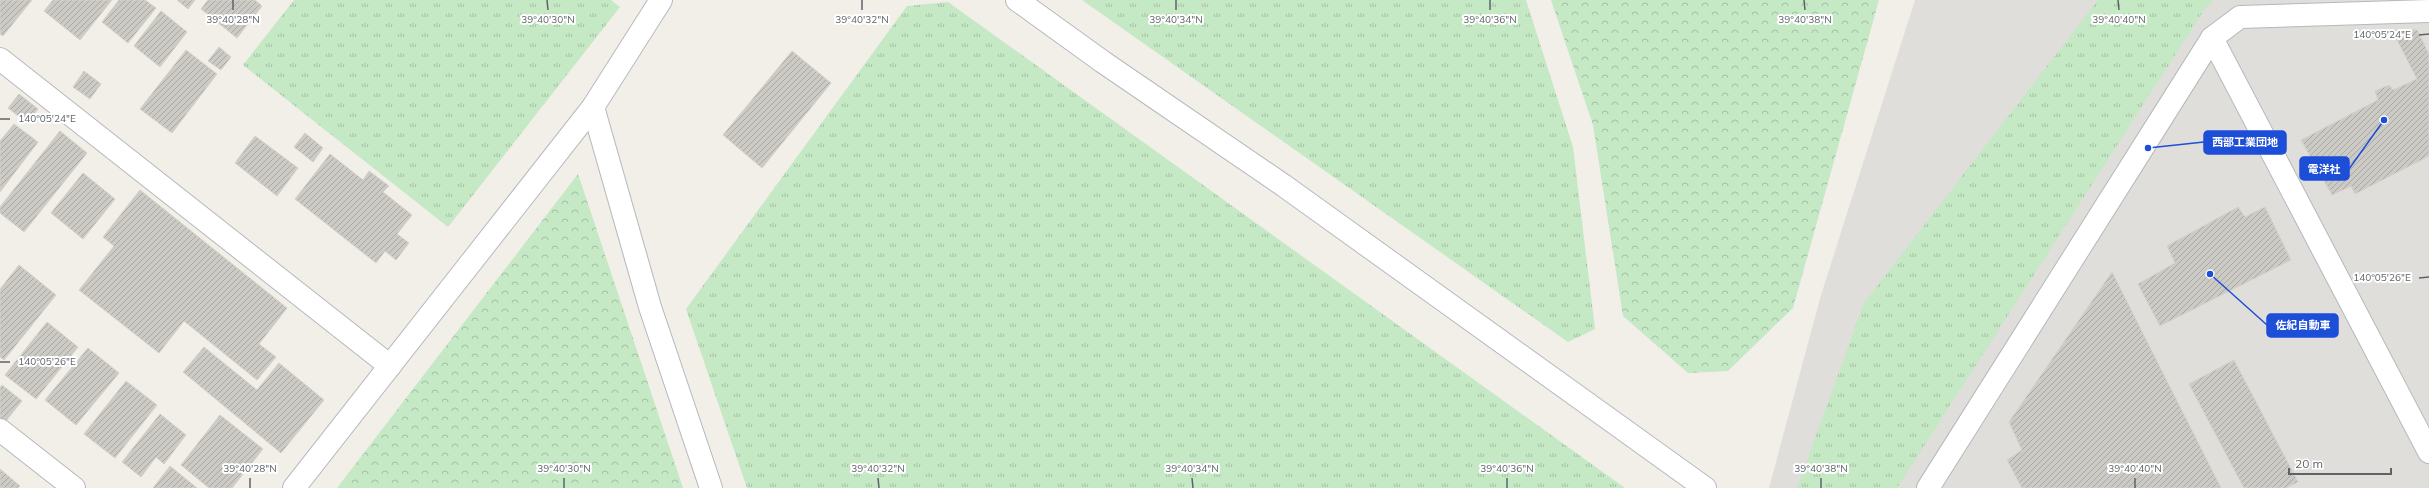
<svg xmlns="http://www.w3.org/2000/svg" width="2429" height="488" font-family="Mulish,'Noto Sans JP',sans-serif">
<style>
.industrial{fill:#e0deda}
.grass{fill:url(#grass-tufts)}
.forest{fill:url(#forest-crowns)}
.building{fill:url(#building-hatch);stroke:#d6d1c6}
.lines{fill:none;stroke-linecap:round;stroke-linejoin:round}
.street-casing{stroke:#b5b8bc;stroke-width:24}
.secondary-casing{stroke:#b6babf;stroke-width:24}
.street{stroke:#fff;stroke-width:22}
.secondary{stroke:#fff;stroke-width:22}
.ticks{fill:none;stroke:#5f6368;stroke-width:1.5}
.ticks-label{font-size:10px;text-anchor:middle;fill:#5f6368;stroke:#fff;stroke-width:4;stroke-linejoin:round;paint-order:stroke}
.leader{fill:none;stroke:#1d4ed8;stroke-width:1.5}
.callout-dot{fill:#1d4ed8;stroke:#fff;stroke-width:1.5}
.callout{fill:#1d4ed8;stroke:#1d4ed8;stroke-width:1.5}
.callout-label{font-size:11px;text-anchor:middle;font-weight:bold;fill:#fff}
</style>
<defs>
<pattern id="grass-tufts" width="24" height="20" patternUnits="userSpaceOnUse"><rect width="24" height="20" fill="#c5e8c5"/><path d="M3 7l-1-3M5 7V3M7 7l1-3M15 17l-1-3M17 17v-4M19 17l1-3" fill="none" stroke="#a3c0a4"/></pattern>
<pattern id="forest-crowns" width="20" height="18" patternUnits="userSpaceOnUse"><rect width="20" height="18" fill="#c5e8c5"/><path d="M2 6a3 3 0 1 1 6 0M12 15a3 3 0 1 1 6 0" fill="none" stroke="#a3c0a4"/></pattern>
<pattern id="building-hatch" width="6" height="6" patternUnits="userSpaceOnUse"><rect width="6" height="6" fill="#cccac5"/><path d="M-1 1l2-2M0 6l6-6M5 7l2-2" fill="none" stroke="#a9a8a4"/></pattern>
</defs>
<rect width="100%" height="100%" fill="#f1efe8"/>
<path class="industrial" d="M 1915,0 L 2429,0 L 2429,488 L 1769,488 L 1821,295 Z"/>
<g class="grass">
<path d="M 294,0 L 611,0 L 620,7 L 448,227 L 243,65 Z"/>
<path d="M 1082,0 L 1526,0 L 1573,147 L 1595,329 L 1568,342 Z"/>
<path d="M 2098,0 L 2213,0 L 2204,10 L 1897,488 L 1797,488 L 1864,303 Z"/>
<path d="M 948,2 L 1625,488 L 747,488 L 686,309 L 907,6 Z"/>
</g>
<g class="forest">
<path d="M 1551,0 L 1879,0 L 1793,308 L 1728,371 L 1688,373 L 1623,316 L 1593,125 Z"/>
<path d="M 578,174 L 683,488 L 337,488 Z"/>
</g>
<g class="building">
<path d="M 0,0 L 32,0 L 3,36 L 0,34 Z"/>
<path d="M 53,0 L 112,0 L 80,40 L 44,11 Z"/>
<path d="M 119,0 L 145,0 L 156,8 L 128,43 L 102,22 Z"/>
<path d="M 177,0 L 195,0 L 188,9 Z"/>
<path d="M 208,0 L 255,0 L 262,6 L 237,38 L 201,9 Z"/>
<path d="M 161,11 L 187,32 L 160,67 L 134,46 Z"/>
<path d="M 2392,30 L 2417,30 L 2429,54 L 2429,156 L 2355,194 L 2351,186 L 2332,195 L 2301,140 L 2378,100 L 2375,91 L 2389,85 L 2393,90 L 2417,79 Z"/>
<path d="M 219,47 L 231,57 L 221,70 L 208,61 Z"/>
<path d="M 186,50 L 217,74 L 172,133 L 140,109 Z"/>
<path d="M 792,51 L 831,83 L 762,168 L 723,135 Z"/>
<path d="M 84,71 L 101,84 L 90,99 L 73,87 Z"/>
<path d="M 19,94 L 38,109 L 27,123 L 8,108 Z"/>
<path d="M 14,124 L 38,142 L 0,192 L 0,141 Z"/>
<path d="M 60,131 L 87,153 L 24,232 L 0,213 L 0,207 Z"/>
<path d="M 305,133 L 323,148 L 313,162 L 294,147 Z"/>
<path d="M 255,136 L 298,168 L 277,196 L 235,163 Z"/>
<path d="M 330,154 L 363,180 L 369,171 L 389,186 L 383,192 L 412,215 L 397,234 L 409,243 L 396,260 L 385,251 L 376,263 L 295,199 Z"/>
<path d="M 83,173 L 115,199 L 83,239 L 51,213 Z"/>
<path d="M 140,190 L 287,308 L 259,344 L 276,357 L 257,380 L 184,321 L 159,353 L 79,290 L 114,246 L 103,237 Z"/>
<path d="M 2238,207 L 2245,217 L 2265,207 L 2291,260 L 2160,326 L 2138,284 L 2175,263 L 2167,246 Z"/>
<path d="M 19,265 L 56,295 L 4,360 L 0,357 L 0,289 Z"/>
<path d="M 2112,272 L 2221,488 L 2022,488 L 2007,460 L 2022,450 L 2009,422 Z"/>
<path d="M 47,322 L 78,347 L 36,399 L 5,375 Z"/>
<path d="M 204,347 L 257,390 L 279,363 L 324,400 L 281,453 L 183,372 Z"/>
<path d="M 88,348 L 119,373 L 76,425 L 45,400 Z"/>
<path d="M 2234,360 L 2298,482 L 2286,488 L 2244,488 L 2189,384 Z"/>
<path d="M 126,381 L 157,405 L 115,458 L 84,434 Z"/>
<path d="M 2,385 L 22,401 L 5,422 L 0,418 L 0,388 Z"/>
<path d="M 160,414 L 186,435 L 164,464 L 156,457 L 141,477 L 122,462 Z"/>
<path d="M 220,415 L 263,449 L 232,488 L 209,488 L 181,465 Z"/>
<path d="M 170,466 L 197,488 L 153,488 Z"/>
<path d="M 0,469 L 20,486 L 18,488 L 0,488 Z"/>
</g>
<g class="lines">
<defs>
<g id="street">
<path d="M 2212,38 L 2429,452"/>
<path d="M 0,59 L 390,366"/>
<path d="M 593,107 L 650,307 L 711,488"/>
<path d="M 0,430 L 74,488"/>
<path d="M 1928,488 L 2212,38 L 2240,17 L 2429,11"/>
</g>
<g id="secondary">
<path d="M 1017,0 L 1103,62 L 1283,185 L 1705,488"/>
<path d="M 294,488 L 593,107 L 661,0"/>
</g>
</defs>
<use href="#street" class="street-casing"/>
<use href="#secondary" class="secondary-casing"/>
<use href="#street" class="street"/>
<use href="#secondary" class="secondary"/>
</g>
<path class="ticks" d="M 233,0 L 233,10M 547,0 L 548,10M 862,0 L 862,10M 1176,0 L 1176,10M 1490,0 L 1490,10M 1804,0 L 1805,10M 2118,0 L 2119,10M 2419,35 L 2429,34M 0,119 L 10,119M 2419,278 L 2429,277M 0,362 L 10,362M 250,478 L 250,488M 564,478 L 564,488M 878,478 L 879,488M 1192,478 L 1193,488M 1507,478 L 1507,488M 1821,478 L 1821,488M 2135,478 L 2135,488"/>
<g class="ticks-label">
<text x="233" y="23">39°40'28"N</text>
<text x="548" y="23">39°40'30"N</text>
<text x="862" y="23">39°40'32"N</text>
<text x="1176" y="23">39°40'34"N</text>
<text x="1490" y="23">39°40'36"N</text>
<text x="1805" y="23">39°40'38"N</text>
<text x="2119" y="23">39°40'40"N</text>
<text x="2382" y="38">140°05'24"E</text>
<text x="47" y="122">140°05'24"E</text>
<text x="2382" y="281">140°05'26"E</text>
<text x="47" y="365">140°05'26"E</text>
<text x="250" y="472">39°40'28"N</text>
<text x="564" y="472">39°40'30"N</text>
<text x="878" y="472">39°40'32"N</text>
<text x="1192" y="472">39°40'34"N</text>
<text x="1507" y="472">39°40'36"N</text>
<text x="1821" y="472">39°40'38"N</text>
<text x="2135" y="472">39°40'40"N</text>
</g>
<path class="leader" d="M2148 148L2204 142M2384 120L2349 169M2210 274L2267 325"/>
<g class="callout-dot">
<circle cx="2148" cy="148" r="4"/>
<circle cx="2384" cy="120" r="4"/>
<circle cx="2210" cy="274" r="4"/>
</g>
<g class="callout">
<rect x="2204" y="131" width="82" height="23" rx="4"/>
<rect x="2300" y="157" width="49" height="23" rx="4"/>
<rect x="2267" y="314" width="71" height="23" rx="4"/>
</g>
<g class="callout-label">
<text x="2245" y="146">西部工業団地</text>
<text x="2324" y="173">電洋社</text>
<text x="2303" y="329">佐紀自動車</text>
</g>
<path d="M2289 468v6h102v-6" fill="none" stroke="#5f6368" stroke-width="2"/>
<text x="2295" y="468" font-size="12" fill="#5f6368" stroke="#ffffff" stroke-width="3" paint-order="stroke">20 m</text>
</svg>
